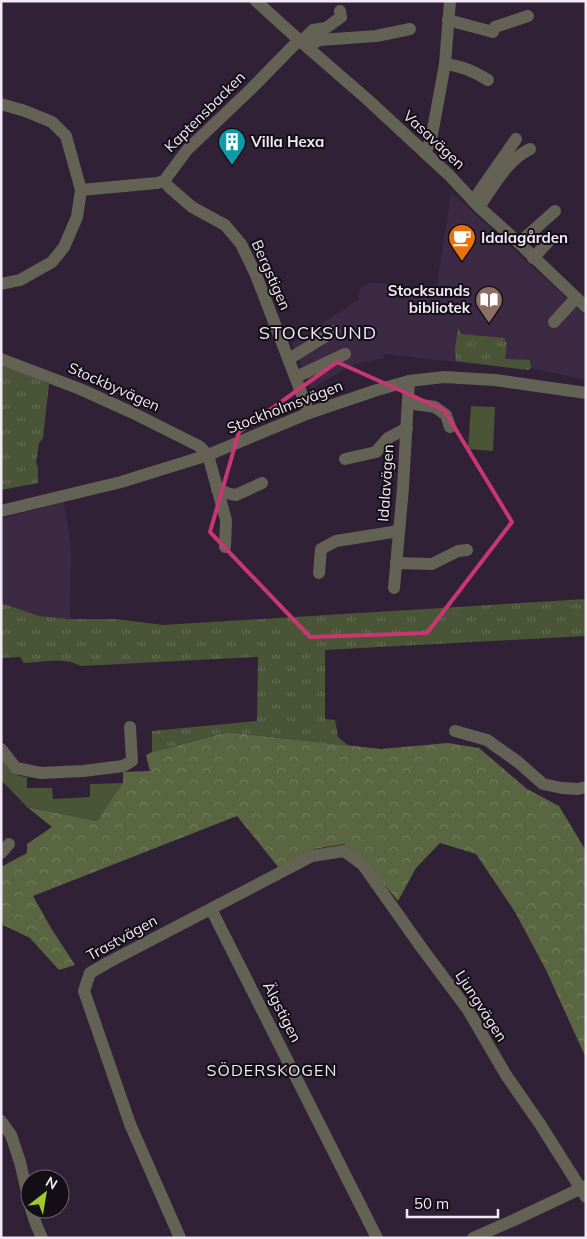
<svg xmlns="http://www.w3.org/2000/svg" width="587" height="1239" font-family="Mulish,sans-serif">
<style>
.built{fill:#3c2a44}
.green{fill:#4a5436}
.forest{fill:url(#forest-crowns)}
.park{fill:url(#park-tufts)}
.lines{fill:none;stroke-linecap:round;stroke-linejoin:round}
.minor{stroke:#646155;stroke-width:12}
.marked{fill:none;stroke:#c93772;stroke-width:4;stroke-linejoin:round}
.labels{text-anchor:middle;stroke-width:4;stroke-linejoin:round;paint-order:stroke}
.street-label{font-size:15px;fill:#f2e8f6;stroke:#140e17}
.poi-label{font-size:15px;font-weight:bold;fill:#f2e8f6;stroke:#140e17;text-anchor:start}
.neighbourhood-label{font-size:16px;letter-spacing:1px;fill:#f2e8f6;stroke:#140e17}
.quarter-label{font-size:18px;letter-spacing:1px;fill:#f2e8f6;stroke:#140e17}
</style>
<defs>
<pattern id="forest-crowns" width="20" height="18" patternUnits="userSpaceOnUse" patternTransform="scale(1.25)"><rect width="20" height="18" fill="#596641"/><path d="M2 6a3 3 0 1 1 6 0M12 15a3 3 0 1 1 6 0" fill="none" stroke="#717c5d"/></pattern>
<pattern id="park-tufts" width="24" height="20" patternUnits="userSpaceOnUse" patternTransform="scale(1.25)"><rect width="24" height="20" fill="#4a5436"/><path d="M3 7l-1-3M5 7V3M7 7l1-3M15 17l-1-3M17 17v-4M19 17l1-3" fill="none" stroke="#656d54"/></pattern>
</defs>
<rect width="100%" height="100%" fill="#302136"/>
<g class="built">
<path d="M 451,192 L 586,316 L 586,380 L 531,368 L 528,370 L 385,354 L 384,358 L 352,365 L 311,389 L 292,343 L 358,300 L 360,288 L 371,282 L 420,288 L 437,285 Z"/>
<path d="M 64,502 L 71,547 L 70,619 L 39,616 L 1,603 L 1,519 Z"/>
</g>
<g class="green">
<path d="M 471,406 L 495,407 L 493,451 L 468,449 Z"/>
<path d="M 1,755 C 9,768 10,776 27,777 L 27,788 L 52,788 L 53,799 L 90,797 L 90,784 L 124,783 L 97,821 L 27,807 L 1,780 Z"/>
</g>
<path class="forest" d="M 227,732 L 381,749 L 448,743 L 479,748 L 527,789 L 559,806 L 586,851 L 586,1058 L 546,970 L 515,912 L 476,854 L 440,843 L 416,868 L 398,901 L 361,857 L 344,844 L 314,849 L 292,866 L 279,868 L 237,816 L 33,896 L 51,928 L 75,965 L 59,970 L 30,938 L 3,925 L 1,915 L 1,867 L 27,853 L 27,844 L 52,827 L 27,807 L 97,821 L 123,783 L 123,772 L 150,771 L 146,755 L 152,752 Z"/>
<g class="park">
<path d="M 458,328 L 461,334 L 504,338 L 507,343 L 505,359 L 530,360 L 531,368 L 528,370 L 456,361 L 455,350 Z"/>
<path d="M 1,364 L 49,384 L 43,438 L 39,443 L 36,462 L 38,469 L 38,483 L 1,490 Z"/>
<path d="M 586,599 L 586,636 L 325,650 L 325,719 L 335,720 L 338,737 L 349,746 L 227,732 L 152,752 L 152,731 L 257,721 L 258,657 L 81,666 C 64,657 43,662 24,663 L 20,657 L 1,658 L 1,603 L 39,616 L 70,619 L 116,619 L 163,625 Z"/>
</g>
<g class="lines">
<g class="minor">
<path d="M 256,1 L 299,40 L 367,99 L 449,175 L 479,207 L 519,243 L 586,307"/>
<path d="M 448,20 L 493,32 L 495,27 L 528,16"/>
<path d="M 301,42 L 313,30 L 326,28 L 341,17 L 340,11"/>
<path d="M 309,49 L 314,43 L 320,40 L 376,36 L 410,29"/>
<path d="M 445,64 C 464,67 471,70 488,80"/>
<path d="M 1,104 L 25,111 L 52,122 L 66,136 L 81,190"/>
<path d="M 425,153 L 431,140 L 445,64 L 450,1"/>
<path d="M 164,181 L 169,187 L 192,207 L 225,225 L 241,244 L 256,275 L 309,413"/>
<path d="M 473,201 L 516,139"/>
<path d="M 479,207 C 493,187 507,160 530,149"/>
<path d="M 519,243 L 555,211"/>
<path d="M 533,258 L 549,241"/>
<path d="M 1,284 L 20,280 L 52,262 L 64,247 L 77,217 L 81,190 L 157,183 L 164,181 L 187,150 L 251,89 L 299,40"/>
<path d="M 554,322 L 576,298"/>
<path d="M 1,359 L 80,389 L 131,412 L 199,446 L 208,455 L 226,520 L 225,547"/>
<path d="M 289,359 L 334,331"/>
<path d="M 296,377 L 345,354"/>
<path d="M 408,403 L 435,407 L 446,415 L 450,427"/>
<path d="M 345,459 L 376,452 L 388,438 L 407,428"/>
<path d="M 217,489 L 230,494 L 236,495 L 262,483"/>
<path d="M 1,511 L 121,482 L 208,455 L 309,413 L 377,390 L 409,381 L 444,377 L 495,380 L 586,393"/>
<path d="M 396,563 L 432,564 L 458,551 L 467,550"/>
<path d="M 319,573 L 321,549 L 336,541 L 399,531"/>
<path d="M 394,588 L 403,488 L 409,381"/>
<path d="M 455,731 L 487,740 L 518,762 L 543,784 L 562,788 L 578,789 L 586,787"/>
<path d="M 1,749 L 16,768 L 41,773 L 83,771 L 123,766 L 132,761 L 130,727"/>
<path d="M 1,853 L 9,844"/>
<path d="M 211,909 L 377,1238"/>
<path d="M 1,1121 L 11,1135 L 20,1162 L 30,1205"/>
<path d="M 31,1209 L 36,1224 L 42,1238"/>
<path d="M 180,1238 L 130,1124 L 84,991 L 90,973 L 107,963 L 312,856 L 344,851 L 363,865 L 421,947 L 468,1010 L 506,1075 L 540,1124 L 586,1197"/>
<path d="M 473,1238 L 514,1220 L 586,1186"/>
</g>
</g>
<path class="marked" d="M 337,362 L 444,410 L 512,522 L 427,633 L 310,637 L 210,532 L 239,432 Z"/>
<defs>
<symbol id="building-pin" viewBox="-11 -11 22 30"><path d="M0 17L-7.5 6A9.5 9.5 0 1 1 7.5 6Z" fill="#0f9aa8" stroke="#140e17"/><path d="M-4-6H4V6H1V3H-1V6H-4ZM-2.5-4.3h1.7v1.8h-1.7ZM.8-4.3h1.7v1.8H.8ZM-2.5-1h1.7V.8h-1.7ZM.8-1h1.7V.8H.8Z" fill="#fff"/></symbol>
<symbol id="cafe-pin" viewBox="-11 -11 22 30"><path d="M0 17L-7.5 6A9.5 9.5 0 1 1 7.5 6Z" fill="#e8710a" stroke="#140e17"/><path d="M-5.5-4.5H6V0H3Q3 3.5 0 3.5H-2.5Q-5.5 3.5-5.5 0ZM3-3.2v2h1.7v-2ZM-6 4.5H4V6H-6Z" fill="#fff"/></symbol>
<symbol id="library-pin" viewBox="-11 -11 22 30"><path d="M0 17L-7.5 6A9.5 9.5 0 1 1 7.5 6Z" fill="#8d6e63" stroke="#140e17"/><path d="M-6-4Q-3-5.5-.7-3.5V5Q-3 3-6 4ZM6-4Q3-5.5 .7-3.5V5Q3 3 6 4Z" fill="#fff"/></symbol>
</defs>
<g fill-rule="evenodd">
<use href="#building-pin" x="216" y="126" width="32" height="43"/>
<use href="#cafe-pin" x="446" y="222" width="32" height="43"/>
<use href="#library-pin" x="473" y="284" width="32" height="43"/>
</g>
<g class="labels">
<g class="street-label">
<text transform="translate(205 112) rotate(-45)" y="5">Kaptensbacken</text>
<text transform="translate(434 140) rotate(43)" y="5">Vasavägen</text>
<text transform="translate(271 275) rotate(66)" y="5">Bergstigen</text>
<text transform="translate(114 387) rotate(24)" y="5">Stockbyvägen</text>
<text transform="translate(285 407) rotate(-21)" y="5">Stockholmsvägen</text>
<text transform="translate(386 483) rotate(-86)" y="5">Idalavägen</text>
<text transform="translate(122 938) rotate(-29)" y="5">Trastvägen</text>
<text transform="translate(481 1006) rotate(57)" y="5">Ljungvägen</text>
<text transform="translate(282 1012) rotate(63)" y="5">Älgstigen</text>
</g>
<g class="poi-label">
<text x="251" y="147">Villa Hexa</text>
<text x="481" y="243">Idalagården</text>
<text x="470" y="296" text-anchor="end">Stocksunds<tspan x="470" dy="17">bibliotek</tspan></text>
</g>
<g class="neighbourhood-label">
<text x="272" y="1076">SÖDERSKOGEN</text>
</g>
<g class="quarter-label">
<text x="318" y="339">STOCKSUND</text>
</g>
</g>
<rect width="587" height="1239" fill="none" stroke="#f2e8f6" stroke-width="5"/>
<g transform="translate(45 1194) rotate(31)"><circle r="24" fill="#140e17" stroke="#6d6570"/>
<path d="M0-4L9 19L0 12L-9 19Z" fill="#a0ca2c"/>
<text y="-8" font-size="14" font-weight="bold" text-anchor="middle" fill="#f2e8f6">N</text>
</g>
<path d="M407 1209v8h91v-8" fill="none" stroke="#f2e8f6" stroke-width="2.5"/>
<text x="414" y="1209" font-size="15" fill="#f2e8f6" stroke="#140e17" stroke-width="4" paint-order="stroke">50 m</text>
</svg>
